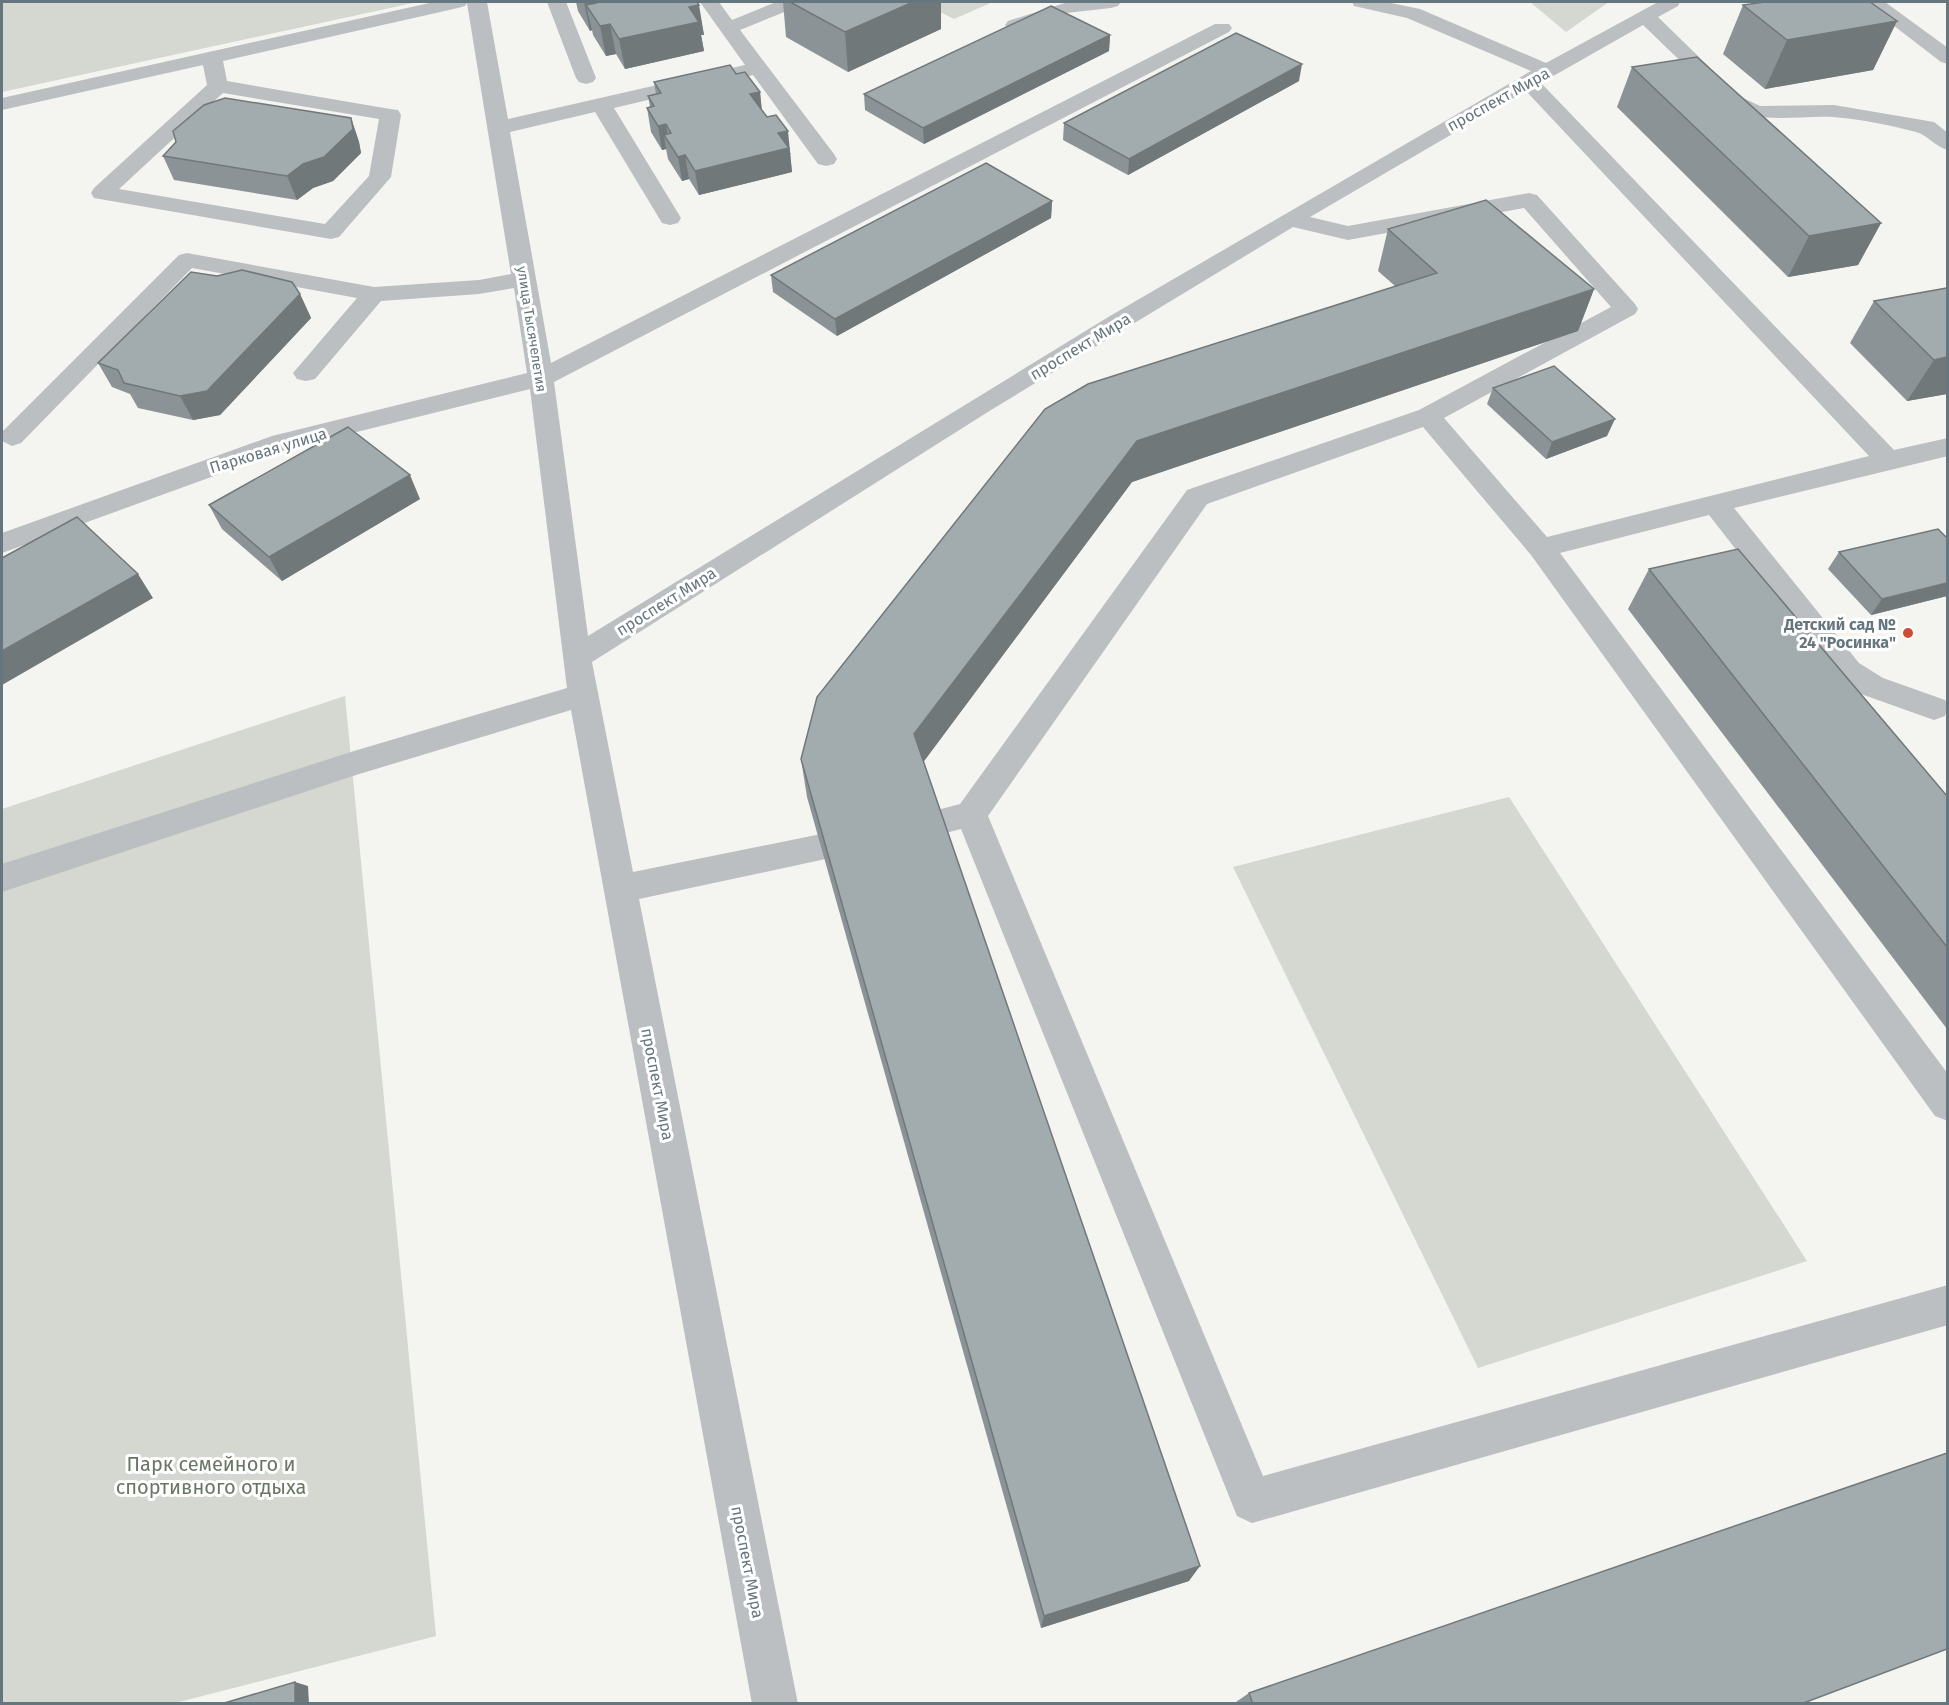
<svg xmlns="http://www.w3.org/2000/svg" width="1949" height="1705" font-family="'Fira Sans',sans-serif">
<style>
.green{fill:#d4d8d0}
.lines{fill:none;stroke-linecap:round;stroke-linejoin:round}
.minor{fill:#bbbfc2;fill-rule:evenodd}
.wall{fill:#8b9396}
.shaded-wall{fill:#71787a}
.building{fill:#a2abae;stroke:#71787a;stroke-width:1.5}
.poi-dot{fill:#d04a34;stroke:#fff;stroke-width:2}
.labels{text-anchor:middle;stroke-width:6;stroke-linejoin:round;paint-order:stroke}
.far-street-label{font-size:14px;fill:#66767e;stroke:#fff}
.street-label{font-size:16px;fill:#66767e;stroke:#fff}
.poi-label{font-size:16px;font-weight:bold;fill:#66767e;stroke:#fff;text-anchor:end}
.near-park-label{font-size:20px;fill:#697664;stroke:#fff}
</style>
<rect width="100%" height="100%" fill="#f4f4f0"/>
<g class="green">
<path d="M 2,2 L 411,2 L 413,3 L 2,92 Z"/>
<path d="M 920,2 L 993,2 L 954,19 Z"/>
<path d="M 1530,2 L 1609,2 L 1566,32 Z"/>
<path d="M 345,696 L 436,1636 L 175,1703 L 2,1703 L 2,809 Z"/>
<path d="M 1509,797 L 1807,1261 L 1478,1368 L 1233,867 Z"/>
</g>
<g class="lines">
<g class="minor">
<path d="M 434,2 L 487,2 L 508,119 L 745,65 L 700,2 L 719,2 L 732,20 L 776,2 L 802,2 L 799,6 L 740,30 L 834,154 L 837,159 L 834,164 L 826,166 L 818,164 L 753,75 L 614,108 L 681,218 L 678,223 L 670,225 L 662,223 L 659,218 L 595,112 L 510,132 L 551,363 L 1215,24 L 1229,24 L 1232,28 L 1229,32 L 554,382 L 588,636 L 1110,316 L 1531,71 L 1407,18 L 1354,6 L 1352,2 L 1386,2 L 1420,9 L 1546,63 L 1658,2 L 1680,2 L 1678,6 L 1658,17 L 1739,96 L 1760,106 L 1834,105 L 1934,122 L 1948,133 L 1948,150 C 1935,147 1928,135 1916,132 C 1890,125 1860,119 1833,117 C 1796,115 1758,126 1725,104 L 1643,25 L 1541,83 L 1894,450 L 1948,438 L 1948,456 L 1734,508 L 1859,663 L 1883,678 L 1945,700 L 1948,705 L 1945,716 L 1934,720 L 1861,694 L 1837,679 L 1709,515 L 1560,553 L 1948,1074 L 1948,1121 L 1935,1116 L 1531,555 L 1423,427 L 1207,504 L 988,816 L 1263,1476 L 1948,1285 L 1948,1325 L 1252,1523 L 1237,1516 L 961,829 L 934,836 L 922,832 L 918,823 L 922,814 L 960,804 L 1187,490 L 1419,410 L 1611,307 L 1524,208 L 1348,240 L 1293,227 L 991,410 L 592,662 L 633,872 L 821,834 L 833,837 L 837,847 L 833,857 L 821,860 L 639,899 L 798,1704 L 752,1704 L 571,710 L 356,775 L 2,892 L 2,864 L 354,751 L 567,688 L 530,389 L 288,449 L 2,553 L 2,533 L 272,436 L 527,373 L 514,288 L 479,294 L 381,301 L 315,379 L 306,381 L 297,379 L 293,373 L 357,298 L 192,268 L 21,443 L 12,446 L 2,441 L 3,431 L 179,255 L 187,253 L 374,287 L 479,280 L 511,274 L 467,3 L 465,6 L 458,8 L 223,61 L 227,81 L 390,109 L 398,110 L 401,115 L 391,177 L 339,237 L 331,239 L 94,198 L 91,193 L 94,188 L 207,85 L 203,65 L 2,110 L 2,98 ZM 1526,91 L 1869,456 L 1547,537 L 1444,418 L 1635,314 L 1638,309 L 1635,304 L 1537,195 L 1529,193 L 1348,226 L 1310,217 ZM 223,93 L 379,119 L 369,176 L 325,224 L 119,189 Z"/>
<path d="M 547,2 L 566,2 L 596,78 L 593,82 L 586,84 L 579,82 L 576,78 Z"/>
<path d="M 1068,2 L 1121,2 L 1118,6 L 1111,8 L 1066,13 L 1015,31 L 1008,29 L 1005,25 L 1008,21 Z"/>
<path d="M 1863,2 L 1885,2 L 1948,48 L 1948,64 L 1941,62 Z"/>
</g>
</g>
<g class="wall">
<path d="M 576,2 L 697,2 L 704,35 L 701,35 L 704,51 L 625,69 L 616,54 L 606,56 L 593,35 L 592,30 L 590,31 L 578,11 Z"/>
<path d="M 783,2 L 941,2 L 941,29 L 848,72 L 786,37 Z"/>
<path d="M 1743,5 L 1897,21 L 1873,70 L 1765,89 L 1723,54 Z"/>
<path d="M 1110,35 L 1109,51 L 924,144 L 865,110 L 864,94 Z"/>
<path d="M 1632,67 L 1881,223 L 1858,265 L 1788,277 L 1617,107 Z"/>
<path d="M 736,74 L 760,92 L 762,110 L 791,154 L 790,155 L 792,172 L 699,195 L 689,179 L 682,181 L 668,159 L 666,149 L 662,150 L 651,132 L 647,108 L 650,107 L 648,96 L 656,94 L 654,82 Z"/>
<path d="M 1299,81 L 1128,175 L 1063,140 L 1064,123 Z"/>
<path d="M 351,118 L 359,142 L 361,153 L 333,181 L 313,188 L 297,200 L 174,180 L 163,156 Z"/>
<path d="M 1052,201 L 1051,218 L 837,336 L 773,292 L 771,275 Z"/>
<path d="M 1388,229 L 1594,289 L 1578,331 L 1132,482 L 923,762 L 1189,1581 L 1041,1628 L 807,797 L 801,759 L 817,697 L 1395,286 L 1378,271 Z"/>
<path d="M 217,276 L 300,294 L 311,318 L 220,415 L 193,420 L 138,408 L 130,394 L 112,387 L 98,363 Z"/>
<path d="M 1947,288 L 1947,394 L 1907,401 L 1850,343 L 1874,301 Z"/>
<path d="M 1493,388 L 1607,436 L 1546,459 L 1487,404 Z"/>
<path d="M 420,499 L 282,581 L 222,529 L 209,505 Z"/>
<path d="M 1947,538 L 1947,596 L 1871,615 L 1828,569 L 1839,552 Z"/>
<path d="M 1649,569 L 1947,796 L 1947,1029 L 1628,609 Z"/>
<path d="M 1249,1693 L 1801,1704 L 1236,1704 L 1236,1702 Z"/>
</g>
<g class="shaded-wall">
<path d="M 584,2 L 594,2 L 599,24 L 586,5 L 592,30 L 590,31 Z"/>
<path d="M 913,2 L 941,2 L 941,29 L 848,72 L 845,32 Z"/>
<path d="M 699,5 L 704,35 L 701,35 L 704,51 L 625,69 L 619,39 L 689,7 Z"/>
<path d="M 1897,21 L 1873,70 L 1765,89 L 1787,40 Z"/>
<path d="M 610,24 L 616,54 L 606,56 L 600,26 Z"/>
<path d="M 1110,35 L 1109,51 L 924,144 L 923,128 Z"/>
<path d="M 1302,64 L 1299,81 L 1128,175 L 1129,159 Z"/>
<path d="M 760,92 L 762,116 L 750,94 Z"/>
<path d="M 351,118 L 359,142 L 361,153 L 333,181 L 313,188 L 297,200 L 287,176 Z"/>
<path d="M 666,124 L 669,143 L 664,135 L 666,149 L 662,150 L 658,126 Z"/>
<path d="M 788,131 L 792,172 L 699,195 L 695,171 L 778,133 Z"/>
<path d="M 685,155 L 689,179 L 682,181 L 678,157 Z"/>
<path d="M 1052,201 L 1051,218 L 837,336 L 835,319 Z"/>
<path d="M 1881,223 L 1858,265 L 1788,277 L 1809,236 Z"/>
<path d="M 1594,289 L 1578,331 L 1132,482 L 916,772 L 914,734 L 1137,441 Z"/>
<path d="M 300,294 L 311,318 L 220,415 L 193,420 L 180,396 Z"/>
<path d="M 1947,357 L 1947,394 L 1907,401 L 1934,360 Z"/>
<path d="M 1615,419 L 1607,436 L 1546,459 L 1552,442 Z"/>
<path d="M 410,475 L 420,499 L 282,581 L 269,557 Z"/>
<path d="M 138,574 L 153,598 L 2,685 L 2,651 Z"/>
<path d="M 1947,583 L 1947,596 L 1871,615 L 1882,599 Z"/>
<path d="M 1200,1566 L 1189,1581 L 1041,1628 L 1044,1616 Z"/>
<path d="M 295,1682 L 308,1686 L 309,1704 L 295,1704 Z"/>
</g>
<g class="building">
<path d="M 595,2 L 697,2 L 699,5 L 689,7 L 699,22 L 619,39 L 610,24 L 600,26 L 586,5 L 596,3 Z"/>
<path d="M 790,2 L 913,2 L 845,32 Z"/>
<path d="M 1765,2 L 1870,2 L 1897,21 L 1787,40 L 1743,5 Z"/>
<path d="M 1051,6 L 1110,35 L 923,128 L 864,94 Z"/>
<path d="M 1236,33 L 1302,64 L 1129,159 L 1064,123 Z"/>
<path d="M 1697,57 L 1881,223 L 1809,236 L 1632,67 Z"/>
<path d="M 730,65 L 736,74 L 745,72 L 760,92 L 750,94 L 767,117 L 776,115 L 788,131 L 778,133 L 789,148 L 695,171 L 685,155 L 678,157 L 664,135 L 671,133 L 666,124 L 658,126 L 647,108 L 654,106 L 648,96 L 661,93 L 654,82 Z"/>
<path d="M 225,98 L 351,118 L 353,129 L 324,157 L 303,164 L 287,176 L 163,156 L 176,142 L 173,131 L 204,105 Z"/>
<path d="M 986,163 L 1052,201 L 835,319 L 771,275 Z"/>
<path d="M 1486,200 L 1594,289 L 1137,441 L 914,734 L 1200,1566 L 1044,1616 L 801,759 L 817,697 L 1045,409 L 1088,384 L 1437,273 L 1388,229 Z"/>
<path d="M 242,270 L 292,282 L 300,294 L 207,391 L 180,396 L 124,383 L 118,370 L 98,363 L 191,272 L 217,276 Z"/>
<path d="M 1947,288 L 1947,357 L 1934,360 L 1874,301 Z"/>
<path d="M 1554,366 L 1615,419 L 1552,442 L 1493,388 Z"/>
<path d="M 348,427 L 410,475 L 269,557 L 209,505 Z"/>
<path d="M 77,517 L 138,574 L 2,651 L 2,558 Z"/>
<path d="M 1938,529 L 1947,538 L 1947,583 L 1882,599 L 1839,552 Z"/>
<path d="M 1738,549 L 1947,796 L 1947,947 L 1649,569 Z"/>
<path d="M 1947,1453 L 1947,1649 L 1801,1704 L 1253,1704 L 1249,1693 Z"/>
<path d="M 295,1682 L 295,1704 L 221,1704 Z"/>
</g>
<circle class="poi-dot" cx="1908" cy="633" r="6"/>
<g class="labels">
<g class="far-street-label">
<text transform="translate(532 329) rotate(81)" y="5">улица Тысячелетия</text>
</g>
<g class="street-label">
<text transform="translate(1498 99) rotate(-29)" y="6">проспект Мира</text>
<text transform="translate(1080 346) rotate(-31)" y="6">проспект Мира</text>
<text transform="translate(268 450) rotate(-17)" y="6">Парковая улица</text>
<text transform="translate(666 601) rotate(-32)" y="6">проспект Мира</text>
<text transform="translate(658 1084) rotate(79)" y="6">проспект Мира</text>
<text transform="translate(748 1562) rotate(79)" y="6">проспект Мира</text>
</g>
<g class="poi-label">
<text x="1896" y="630">Детский сад №<tspan x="1896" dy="18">24 "Росинка"</tspan></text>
</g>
<g class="near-park-label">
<text x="211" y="1471">Парк семейного и<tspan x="211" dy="23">спортивного отдыха</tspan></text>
</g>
</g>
<rect width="1949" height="1705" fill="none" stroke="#66767e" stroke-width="6"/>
</svg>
